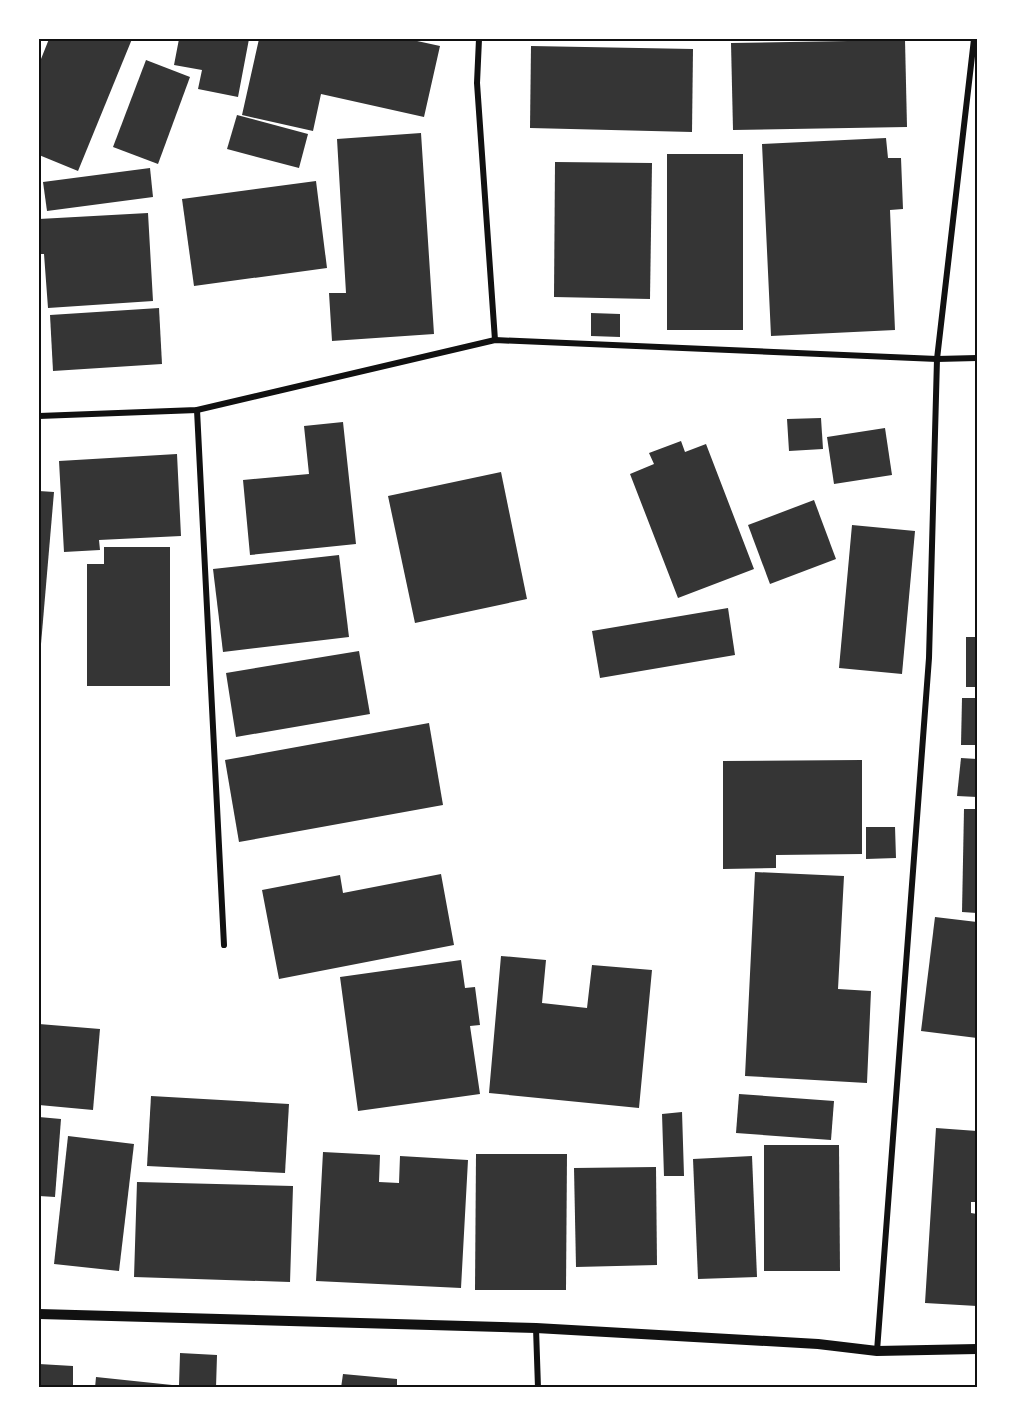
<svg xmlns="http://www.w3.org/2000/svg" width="1016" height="1427" font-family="Roboto,sans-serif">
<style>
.building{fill:#353535}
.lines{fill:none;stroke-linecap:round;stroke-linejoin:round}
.minor{stroke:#111;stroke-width:6}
.tertiary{stroke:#111;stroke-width:10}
.neatline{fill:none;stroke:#111;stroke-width:2}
</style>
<rect width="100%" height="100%" fill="#fff"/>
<g class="building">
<path d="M 49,39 L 132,39 L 78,171 L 39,155 L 39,64 Z"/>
<path d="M 179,39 L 249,39 L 238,97 L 198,89 L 202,70 L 174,65 Z"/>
<path d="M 259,39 L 408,39 L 440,46 L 424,117 L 321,94 L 313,131 L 242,115 Z"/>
<path d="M 905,40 L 907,127 L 733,130 L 731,43 Z"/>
<path d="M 531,46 L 693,49 L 692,132 L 530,128 Z"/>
<path d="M 146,60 L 190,77 L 158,164 L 113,147 Z"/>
<path d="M 237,115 L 308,134 L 299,168 L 227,149 Z"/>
<path d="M 421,133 L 434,334 L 332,341 L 329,293 L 346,293 L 337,139 Z"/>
<path d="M 886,138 L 888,158 L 901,158 L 903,209 L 890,210 L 895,330 L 771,336 L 762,144 Z"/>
<rect x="667" y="154" width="76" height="176"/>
<path d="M 555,162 L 652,163 L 650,299 L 554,297 Z"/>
<path d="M 150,168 L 153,197 L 47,211 L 43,182 Z"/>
<path d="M 316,181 L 327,268 L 194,286 L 182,199 Z"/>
<path d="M 148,213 L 153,301 L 48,308 L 44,254 L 39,254 L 39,219 Z"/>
<path d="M 159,308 L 162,364 L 53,371 L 50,315 Z"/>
<path d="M 591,313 L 620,314 L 620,337 L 591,336 Z"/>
<path d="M 821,418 L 823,449 L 789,451 L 787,419 Z"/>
<path d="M 343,422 L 356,544 L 250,555 L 243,480 L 309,474 L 304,426 Z"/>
<path d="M 885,428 L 892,475 L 834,484 L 827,437 Z"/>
<path d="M 681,441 L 685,452 L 706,444 L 754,569 L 678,598 L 630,474 L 654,464 L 649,453 Z"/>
<path d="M 177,454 L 181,536 L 99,540 L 100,550 L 64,552 L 59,461 Z"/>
<path d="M 501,472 L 527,599 L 415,623 L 388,496 Z"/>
<path d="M 39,491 L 54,492 L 41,644 L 39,643 Z"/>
<path d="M 814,500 L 836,559 L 770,584 L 748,525 Z"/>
<path d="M 852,525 L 915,531 L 902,674 L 839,668 Z"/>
<path d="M 104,547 L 170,547 L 170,686 L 87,686 L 87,564 L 104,564 Z"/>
<path d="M 339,555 L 349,637 L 223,652 L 213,569 Z"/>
<path d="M 728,608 L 735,655 L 600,678 L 592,631 Z"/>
<rect x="966" y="637" width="11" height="50"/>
<path d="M 359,651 L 370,714 L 236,737 L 226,673 Z"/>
<path d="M 962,698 L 977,698 L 977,745 L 961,745 Z"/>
<path d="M 429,723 L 443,805 L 239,842 L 225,760 Z"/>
<path d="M 961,758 L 977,759 L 977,797 L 957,796 Z"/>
<path d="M 862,760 L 862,854 L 776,855 L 776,868 L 723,869 L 723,761 Z"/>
<path d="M 964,809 L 977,809 L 977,913 L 962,912 Z"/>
<path d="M 866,827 L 895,827 L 896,858 L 866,859 Z"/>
<path d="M 755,872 L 844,876 L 838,989 L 871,991 L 867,1083 L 745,1076 Z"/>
<path d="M 441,874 L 454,945 L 279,979 L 262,890 L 340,875 L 343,893 Z"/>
<path d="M 935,917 L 977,922 L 977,1038 L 921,1031 Z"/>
<path d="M 501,956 L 546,960 L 542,1003 L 587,1008 L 592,965 L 652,970 L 639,1108 L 489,1093 Z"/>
<path d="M 461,960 L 465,988 L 475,987 L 480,1025 L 470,1026 L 480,1094 L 358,1111 L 340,977 Z"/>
<path d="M 39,1024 L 100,1029 L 93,1110 L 39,1105 Z"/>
<path d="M 739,1094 L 834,1101 L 831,1140 L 736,1133 Z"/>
<path d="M 151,1096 L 289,1104 L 285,1173 L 147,1166 Z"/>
<path d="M 682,1112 L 684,1176 L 664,1176 L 662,1114 Z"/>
<path d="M 39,1117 L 61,1119 L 55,1197 L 39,1196 Z"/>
<path d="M 936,1128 L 977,1131 L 977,1202 L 971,1202 L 971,1213 L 977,1214 L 977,1306 L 925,1303 Z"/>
<path d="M 68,1136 L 134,1144 L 119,1271 L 54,1264 Z"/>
<path d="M 764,1145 L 839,1145 L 840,1271 L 764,1271 Z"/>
<path d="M 323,1152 L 380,1155 L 379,1182 L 399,1183 L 400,1156 L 468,1160 L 461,1288 L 316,1281 Z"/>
<path d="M 476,1154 L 567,1154 L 566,1290 L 475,1290 Z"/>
<path d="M 752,1156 L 757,1277 L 698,1279 L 693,1159 Z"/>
<path d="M 656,1167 L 657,1265 L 576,1267 L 574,1168 Z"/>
<path d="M 137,1182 L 293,1186 L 290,1282 L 134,1277 Z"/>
<path d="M 180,1353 L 217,1355 L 216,1387 L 179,1385 Z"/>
<path d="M 39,1364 L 73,1366 L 73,1388 L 39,1388 Z"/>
<path d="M 343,1374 L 397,1379 L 397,1388 L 341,1388 Z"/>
<path d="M 96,1377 L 172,1385 L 172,1388 L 95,1388 Z"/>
</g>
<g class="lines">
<g class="minor">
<path d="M 479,39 L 477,83 L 495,340"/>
<path d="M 197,410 L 224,945"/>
<path d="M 39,416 L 197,410 L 495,340 L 937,359 L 977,358"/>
<path d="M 536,1328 L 538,1388"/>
<path d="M 877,1351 L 929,658 L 937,359 L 974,39"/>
</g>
<path class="tertiary" d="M 39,1314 L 536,1328 L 818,1344 L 877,1351 L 977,1349"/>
</g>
<rect width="1016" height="1427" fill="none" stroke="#ffffff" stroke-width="81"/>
<rect x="40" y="40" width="936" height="1346" class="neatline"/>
</svg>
